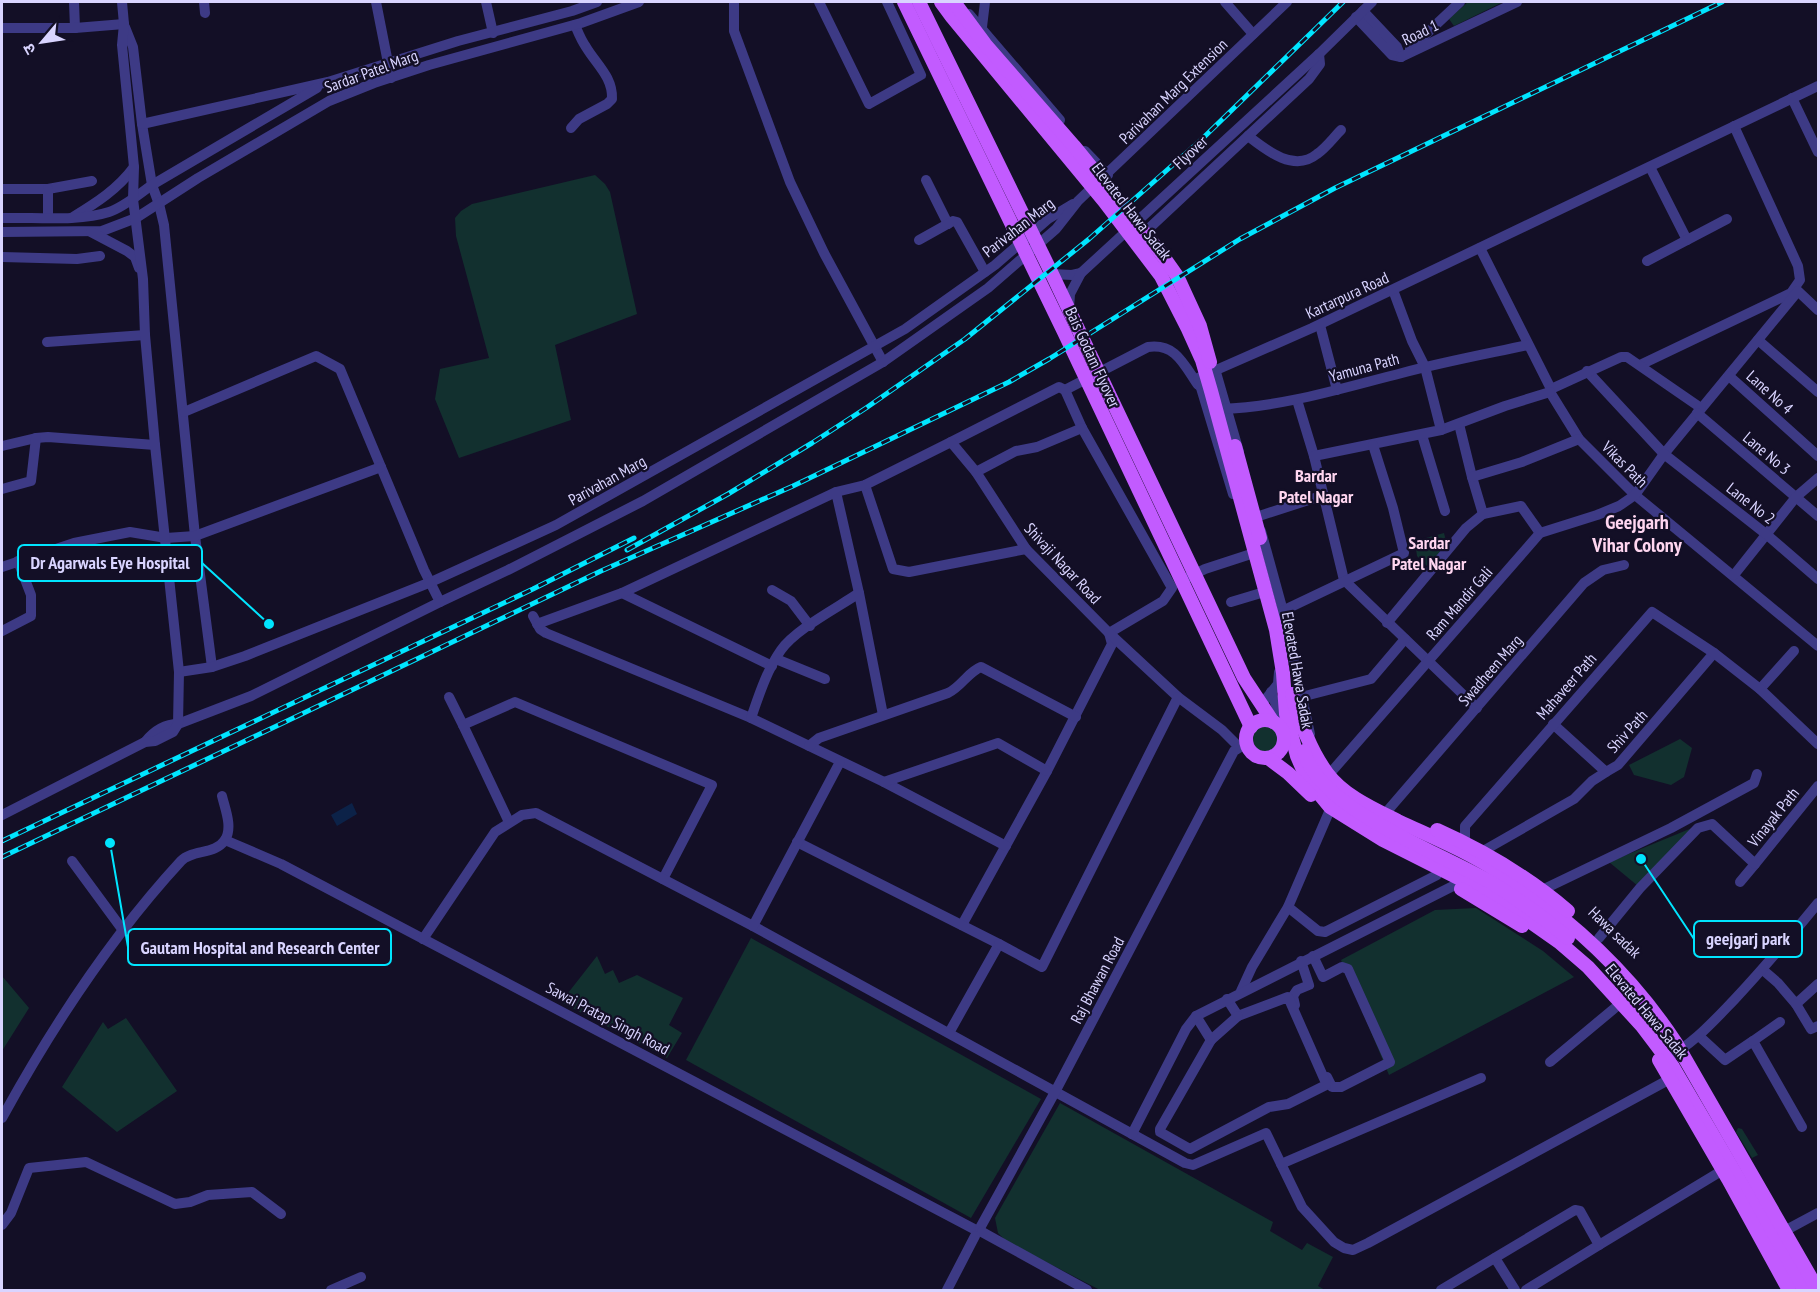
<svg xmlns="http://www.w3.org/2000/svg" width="1820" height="1292" font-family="'PT Sans Narrow','Noto Sans Devanagari',sans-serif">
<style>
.green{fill:#12302f}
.water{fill:#0c2248}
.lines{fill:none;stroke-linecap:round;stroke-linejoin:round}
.minor{stroke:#3d3a85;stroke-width:10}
.major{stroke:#c25bff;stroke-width:14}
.rail-casing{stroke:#00e5ff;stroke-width:5}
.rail{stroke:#130f26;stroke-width:3;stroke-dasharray:9;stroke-linecap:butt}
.labels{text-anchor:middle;stroke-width:4.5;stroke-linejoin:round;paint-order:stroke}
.street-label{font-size:16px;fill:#d9d4ff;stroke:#130f26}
.neighbourhood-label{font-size:18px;font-weight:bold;fill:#ffd6f0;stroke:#130f26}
.quarter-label{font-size:20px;font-weight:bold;fill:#ffd6f0;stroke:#130f26}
.leader{fill:none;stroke:#00e5ff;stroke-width:2}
.callout-dot{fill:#00e5ff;stroke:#130f26;stroke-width:2}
.callout{fill:#130f26;stroke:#00e5ff;stroke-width:2}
.callout-label{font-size:18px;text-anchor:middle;font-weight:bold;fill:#d9d4ff}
</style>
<rect width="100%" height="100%" fill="#130f26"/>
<g class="green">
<path d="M 1468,2 L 1503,2 L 1454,26 L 1449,19 Z"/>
<path d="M 595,175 L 605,184 L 610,192 L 637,314 L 555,345 L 571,420 L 459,458 L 435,399 L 440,369 L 489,358 L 456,236 L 455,218 L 461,211 L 472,204 Z"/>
<path d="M 1444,533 L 1447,545 L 1428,567 L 1417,556 L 1415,541 Z"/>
<circle cx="1267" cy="739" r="14"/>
<path d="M 1680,739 L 1692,748 L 1684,777 L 1671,785 L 1634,775 L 1629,765 Z"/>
<path d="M 1692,828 L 1638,886 L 1609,862 Z"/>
<path d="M 1476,908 L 1543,951 L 1574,977 L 1389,1075 L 1341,960 L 1435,910 Z"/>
<path d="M 751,938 L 1041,1099 L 971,1218 L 686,1060 Z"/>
<path d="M 597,956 L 605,974 L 613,970 L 619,983 L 637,975 L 683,998 L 669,1025 L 682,1033 L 667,1058 L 561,1002 Z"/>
<path d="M 2,976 L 29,1008 L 2,1051 Z"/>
<path d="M 126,1018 L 177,1091 L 117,1132 L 62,1087 L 103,1022 L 108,1029 Z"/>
<path d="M 1060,1103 L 1273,1222 L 1270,1231 L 1302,1250 L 1307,1243 L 1333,1257 L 1318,1286 L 1325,1290 L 1100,1290 L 1006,1241 L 998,1233 L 995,1218 Z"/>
<path d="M 1738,1128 L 1742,1129 L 1758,1155 L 1752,1158 L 1736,1132 Z"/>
</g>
<path class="water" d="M 352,803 L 357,814 L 337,826 L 331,815 Z"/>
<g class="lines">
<g class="minor">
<path d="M 74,2 L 75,28"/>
<path d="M 204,2 L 205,13"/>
<path d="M 376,2 L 391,78"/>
<path d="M 486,2 L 493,33"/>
<path d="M 734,2 L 734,31 L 790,182 L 824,253 L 883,362"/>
<path d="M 819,2 L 869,104 L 921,75 L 887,2"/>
<path d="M 1225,2 L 1253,34"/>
<path d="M 1363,11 L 1397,47 L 1401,57"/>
<path d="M 969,14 L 1060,120"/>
<path d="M 1356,17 L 1392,55 L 1401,57"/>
<path d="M 125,27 L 133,47 L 142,124 L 152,185 L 159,204 L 164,225 L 195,536 L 212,667"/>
<path d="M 982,27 L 985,2"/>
<path d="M 2,28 L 75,28 L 124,24"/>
<path d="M 1410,49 L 1460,2"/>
<path d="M 1401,57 L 1517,2"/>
<path d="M 1792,98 L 1818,152"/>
<path d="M 142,124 L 328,82 L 458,41 L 572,11 L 597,2"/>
<path d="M 571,128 L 579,119 L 607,104 L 612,99 C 613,77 596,64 586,47 C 581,40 578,32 575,25"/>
<path d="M 1248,136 C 1266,150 1294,173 1317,154 C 1326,148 1333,138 1341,130"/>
<path d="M 1085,151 L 1108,175"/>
<path d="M 1650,167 L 1687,240"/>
<path d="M 926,180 L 948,224"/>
<path d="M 2,189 L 48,189 L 92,181"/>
<path d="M 48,217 L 48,189"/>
<path d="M 73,217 C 96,203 118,189 134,167"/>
<path d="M 2,218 C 34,217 78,222 109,212 C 124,207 139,194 152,185 L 317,88"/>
<path d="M 2,232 L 102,231 L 136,218 L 198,178 L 329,101 L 374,83 L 429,65 L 581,23 L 639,2"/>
<path d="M 91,232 L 127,251 L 135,257 L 139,268"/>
<path d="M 1144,233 L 1309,79 L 1320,64 L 1319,54"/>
<path d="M 919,240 L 953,221 L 957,222 L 985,272"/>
<path d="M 1480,248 L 1551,389 L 1550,392 L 1579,439 L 1635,495 L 1818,646"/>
<path d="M 2,257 L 77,259 L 100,256"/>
<path d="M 1647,261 L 1727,219"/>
<path d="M 1052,274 L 1072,275 L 1081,273"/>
<path d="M 1069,309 L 1070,294 L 1081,273 L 1319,54 L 1372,2"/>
<path d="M 1320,325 L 1337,390"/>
<path d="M 1758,340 L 1818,392"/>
<path d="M 47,342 L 145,335"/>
<path d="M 1640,365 L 1791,293 L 1800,280 L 1798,266 L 1734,126"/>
<path d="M 1215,369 L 1239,452"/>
<path d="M 1587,371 L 1664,454 L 1798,291 L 1818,310"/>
<path d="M 1729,376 L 1818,456"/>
<path d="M 1551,389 L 1621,357 L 1627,357 L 1701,408"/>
<path d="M 1065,390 L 1148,347 C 1176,343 1184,365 1198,385"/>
<path d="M 1297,400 L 1314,456 L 1344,580 L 1477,708"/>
<path d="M 1221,409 C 1283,407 1342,388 1402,373 C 1443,362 1486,354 1528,345"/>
<path d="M 184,412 L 316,356 L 340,369 L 424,570 L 440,602"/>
<path d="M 1697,413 L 1818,516"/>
<path d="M 1459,424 L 1472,477 L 1483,514"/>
<path d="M 1441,430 L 1505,406 L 1550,392"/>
<path d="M 1422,435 L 1445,511"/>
<path d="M 951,442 L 1059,387 L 1065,390 L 1082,428 L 1172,588 L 1163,601 L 1109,633 L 1112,644 L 1047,771 L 962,925"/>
<path d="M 2,446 L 36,438 L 48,437 L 155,445"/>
<path d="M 1314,456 L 1441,430 L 1425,367 L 1412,341 L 1393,290"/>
<path d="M 976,472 L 1016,451 L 1037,447 L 1082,428"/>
<path d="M 1472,477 L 1522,462 L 1579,439"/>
<path d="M 865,485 L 893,569 L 909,572 L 1026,549"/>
<path d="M 2,489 L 31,481 L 36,438"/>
<path d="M 836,492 L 865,485 L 951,442 L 976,472 L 1026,549 L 1109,633 L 1178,697 L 1222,730 L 1239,747"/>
<path d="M 1233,494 L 1198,378 L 1312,328 L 1818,86"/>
<path d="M 1250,519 L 1324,495"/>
<path d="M 1261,531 L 1283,611 L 1310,734"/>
<path d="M 2,567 L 74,543 L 130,532 L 166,538 L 195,536 L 381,467"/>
<path d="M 1734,575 L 1796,497 L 1818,478"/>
<path d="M 1189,577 L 1205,569 L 1251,554"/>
<path d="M 772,590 L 791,601 L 810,626"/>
<path d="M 622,593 L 772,666"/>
<path d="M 1231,602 L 1261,593"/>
<path d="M 1278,613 L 1404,553 L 1393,508 L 1373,445"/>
<path d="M 533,616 L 540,629 L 546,633 L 751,718 L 884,782 L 1006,846"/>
<path d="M 1387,623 L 1466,528 L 1483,514 L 1521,506 L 1540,533"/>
<path d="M 537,624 L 622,593 L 836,492 L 859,593"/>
<path d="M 2,631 L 31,616 L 31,595 L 18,561"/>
<path d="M 776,659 L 825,679"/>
<path d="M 179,672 L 212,667 L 245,656 L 431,582 L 556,525 L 905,329 L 995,265 L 1048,219 L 1073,204"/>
<path d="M 1760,689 L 1794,651"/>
<path d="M 1271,692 L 1284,726"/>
<path d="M 1296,694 L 1301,697 L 1371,679 L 1405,639"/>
<path d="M 449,697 L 463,725"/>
<path d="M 1261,705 L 1278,684 L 1279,672"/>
<path d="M 751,718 C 759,695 767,670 781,650 C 796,629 837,608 859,593 L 883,715"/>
<path d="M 1553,724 L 1606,772 L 1618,765 L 1714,653"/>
<path d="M 145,742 C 153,732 164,724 178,724 L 251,696 L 440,602 L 508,570 L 643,501 L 883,362 L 988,288 L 1056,229 L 1078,201 L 1287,2"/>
<path d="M 809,746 L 819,738 L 948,693 C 961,687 968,672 981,667 L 1076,717"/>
<path d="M 1333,770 L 1540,533 L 1597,515 L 1619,506 L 1635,495 L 1664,454 L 1766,534 L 1818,579"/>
<path d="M 884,782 L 998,743 L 1047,771"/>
<path d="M 1389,809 L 1584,583 L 1603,570 L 1624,565"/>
<path d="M 2,815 L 145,742 L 155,741 L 173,732 L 178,724 L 179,672 L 155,445 L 145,335 L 143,279 L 133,199 L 134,167 L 122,45 L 124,24 L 122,2"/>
<path d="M 509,822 L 463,725 L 515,702 L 712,785 L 663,879"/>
<path d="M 225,840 L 281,864 L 974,1229"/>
<path d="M 797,842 L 999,944 L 949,1033"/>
<path d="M 1465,842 L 1465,826 L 1652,612 L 1714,653 L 1760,689 L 1818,744"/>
<path d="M 1483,851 L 1574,799 L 1592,781 L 1606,772"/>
<path d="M 72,861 L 122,929"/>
<path d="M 1740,882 L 1755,864"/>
<path d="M 1542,890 L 1671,828 L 1754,783 L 1757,774"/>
<path d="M 1288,907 L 1318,931 L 1325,932 L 1437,875"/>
<path d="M 753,926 L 1185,1163 L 1193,1165 L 1266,1133 L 1302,1207 L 1334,1242 L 1344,1248 L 1353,1250 L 1368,1243 L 1670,1079"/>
<path d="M 1599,938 L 1640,888 L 1698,828 L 1712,824 L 1755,864 L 1818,786"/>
<path d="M 423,939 L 495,832 L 522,815 L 536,813 L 753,926 L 840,762"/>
<path d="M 999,944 L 1042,967 L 1178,697"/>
<path d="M 1313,956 L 1323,977 L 1342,967 L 1348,969 L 1390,1062 L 1341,1087 L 1332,1087 L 1327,1077"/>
<path d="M 1763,970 L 1778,983 L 1796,1004 L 1818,984"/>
<path d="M 1241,991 L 1252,967 L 1288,907 L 1329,812"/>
<path d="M 1796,1004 L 1811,1029 L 1818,1026"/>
<path d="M 1295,1005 L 1293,996 L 1297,990 L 1309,985 L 1301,961"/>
<path d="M 1196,1016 L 1211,1040 L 1160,1129 L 1160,1132 L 1190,1149 L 1269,1107 L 1288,1104 L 1326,1085 L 1326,1083 L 1288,997 L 1238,1016 L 1227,999"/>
<path d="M 1699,1036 L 1725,1060 L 1753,1041 L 1802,1127"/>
<path d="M 1211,1040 L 1238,1016"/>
<path d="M 1753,1041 L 1780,1022"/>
<path d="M 1550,1062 L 1616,1007"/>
<path d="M 1661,1062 C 1693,1044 1709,1026 1734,1000 C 1763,969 1791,936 1818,903"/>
<path d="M 2,1118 C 52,1027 110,938 181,861 C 192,849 215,855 225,840 C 233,827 225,809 222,796"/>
<path d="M 1132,1134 L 1186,1029 L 1196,1016 L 1455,885"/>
<path d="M 1281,1164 L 1481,1078"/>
<path d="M 2,1225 L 11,1213 L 29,1168 L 86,1162 L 175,1204 L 190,1202 L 208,1195 L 252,1192 L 281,1214"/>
<path d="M 980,1228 L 1055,1092 L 1234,751 L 1247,743"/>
<path d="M 1790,1228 L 1818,1213"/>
<path d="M 982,1232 L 1087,1290"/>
<path d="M 1599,1245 L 1723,1170"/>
<path d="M 1495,1258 L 1515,1290"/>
<path d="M 331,1290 L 361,1277"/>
<path d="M 947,1290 L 975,1236"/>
<path d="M 1441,1290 L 1575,1210 L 1580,1211 L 1599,1245 L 1526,1290"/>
</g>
<g class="major">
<path d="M 904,2 L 1064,332 L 1251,727"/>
<path d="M 919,2 L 1052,274 L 1244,678 L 1273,722"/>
<path d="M 941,2 L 952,17 L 1104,201 L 1161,276 L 1188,329 L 1202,360 L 1211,391 L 1276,630 L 1283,673 L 1286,714 L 1297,756 L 1307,779 L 1330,807 L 1383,840 L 1492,895 L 1559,942 L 1588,967 L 1642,1026 L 1673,1067 L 1804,1290"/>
<path d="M 954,2 L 985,44 L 1074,146 L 1160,252 L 1177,276 L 1200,326 L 1210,362"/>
<path d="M 1235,446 L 1260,538"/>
<path d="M 1292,694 C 1295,710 1300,723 1307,737 C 1312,749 1319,762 1327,773 C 1344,796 1374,809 1398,821 C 1432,837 1469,852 1500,873 C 1570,918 1630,973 1676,1043 L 1818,1290"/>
<circle cx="1265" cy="739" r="19"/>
<path d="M 1304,751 C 1318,809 1441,853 1490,882 C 1517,898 1544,918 1568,938"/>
<path d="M 1268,758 L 1288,773 L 1311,795"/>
<path d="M 1437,830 C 1484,851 1528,877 1568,911"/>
<path d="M 1461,889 L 1522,926"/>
<path d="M 1659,1060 L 1728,1179 L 1789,1290"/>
</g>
<defs>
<g id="rail">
<path d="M 627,550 L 728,494 L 812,443 L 866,408 L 965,339 L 1089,239 L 1201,140 L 1343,2"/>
<path d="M 2,841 L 533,589 L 634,538"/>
<path d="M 2,857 L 601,571 L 793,486 L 1009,382 L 1049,359 L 1240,239 L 1335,188 L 1722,2"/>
</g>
</defs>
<use href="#rail" class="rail-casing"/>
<use href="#rail" class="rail"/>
</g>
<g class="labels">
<g class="street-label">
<text transform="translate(1420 32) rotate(-26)" y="6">Road 1</text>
<text transform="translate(371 71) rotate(-20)" y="6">Sardar Patel Marg</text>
<text transform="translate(1173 91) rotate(-44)" y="6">Parivahan Marg Extension</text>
<text transform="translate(1190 152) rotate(-43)" y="6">Flyover</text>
<text transform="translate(1132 211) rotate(52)" y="6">Elevated Hawa Sadak</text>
<text transform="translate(1018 227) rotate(-38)" y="6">Parivahan Marg</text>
<text transform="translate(1347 295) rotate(-25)" y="6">Kartarpura Road</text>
<text transform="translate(1093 357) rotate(65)" y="6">Bais Godam Flyover</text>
<text transform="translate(1364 367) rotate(-15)" y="6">Yamuna Path</text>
<text transform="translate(1770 392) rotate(42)" y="6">Lane No 4</text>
<text transform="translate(1767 453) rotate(40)" y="6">Lane No 3</text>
<text transform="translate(1625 464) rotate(45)" y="6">Vikas Path</text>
<text transform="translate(607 480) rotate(-29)" y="6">Parivahan Marg</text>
<text transform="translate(1751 503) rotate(38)" y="6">Lane No 2</text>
<text transform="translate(1063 563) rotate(47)" y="6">Shivaji Nagar Road</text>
<text transform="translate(1459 603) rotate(-49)" y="6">Ram Mandir Gali</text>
<text transform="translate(1298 670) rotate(80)" y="6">Elevated Hawa Sadak</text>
<text transform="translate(1490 670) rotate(-49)" y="6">Swadheen Marg</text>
<text transform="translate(1566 686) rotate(-49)" y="6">Mahaveer Path</text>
<text transform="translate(1627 731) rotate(-48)" y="6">Shiv Path</text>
<text transform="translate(1773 817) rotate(-51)" y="6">Vinayak Path</text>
<text transform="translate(1615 932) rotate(44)" y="6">Hawa sadak</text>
<text transform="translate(1097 980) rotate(-62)" y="6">Raj Bhawan Road</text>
<text transform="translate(1647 1011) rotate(50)" y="6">Elevated Hawa Sadak</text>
<text transform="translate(608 1018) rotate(28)" y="6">Sawai Pratap Singh Road</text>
</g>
<g class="neighbourhood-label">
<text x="1316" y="482">Bardar<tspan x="1316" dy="21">Patel Nagar</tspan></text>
<text x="1429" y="549">Sardar<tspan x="1429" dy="21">Patel Nagar</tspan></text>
</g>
<g class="quarter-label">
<text x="1637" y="529">Geejgarh<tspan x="1637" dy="23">Vihar Colony</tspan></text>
</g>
</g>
<path class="leader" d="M269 624L202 563M1641 859L1694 939M110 843L128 947"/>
<g class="callout-dot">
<circle cx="269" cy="624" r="6"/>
<circle cx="1641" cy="859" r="6"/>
<circle cx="110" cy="843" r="6"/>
</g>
<g class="callout">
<rect x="18" y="545" width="184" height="36" rx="6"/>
<rect x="1694" y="921" width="108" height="36" rx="6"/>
<rect x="128" y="929" width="263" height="36" rx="6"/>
</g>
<g class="callout-label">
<text x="110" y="569">Dr Agarwals Eye Hospital</text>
<text x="1748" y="945">geejgarj park</text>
<text x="260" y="954">Gautam Hospital and Research Center</text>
</g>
<rect width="1820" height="1292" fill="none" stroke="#d9d4ff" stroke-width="6"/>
<g transform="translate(42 42) rotate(241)" stroke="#130f26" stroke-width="4.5" paint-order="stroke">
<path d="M0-4.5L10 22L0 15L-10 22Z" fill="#d9d4ff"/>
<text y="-9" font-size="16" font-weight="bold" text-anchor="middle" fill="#d9d4ff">उ</text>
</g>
</svg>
